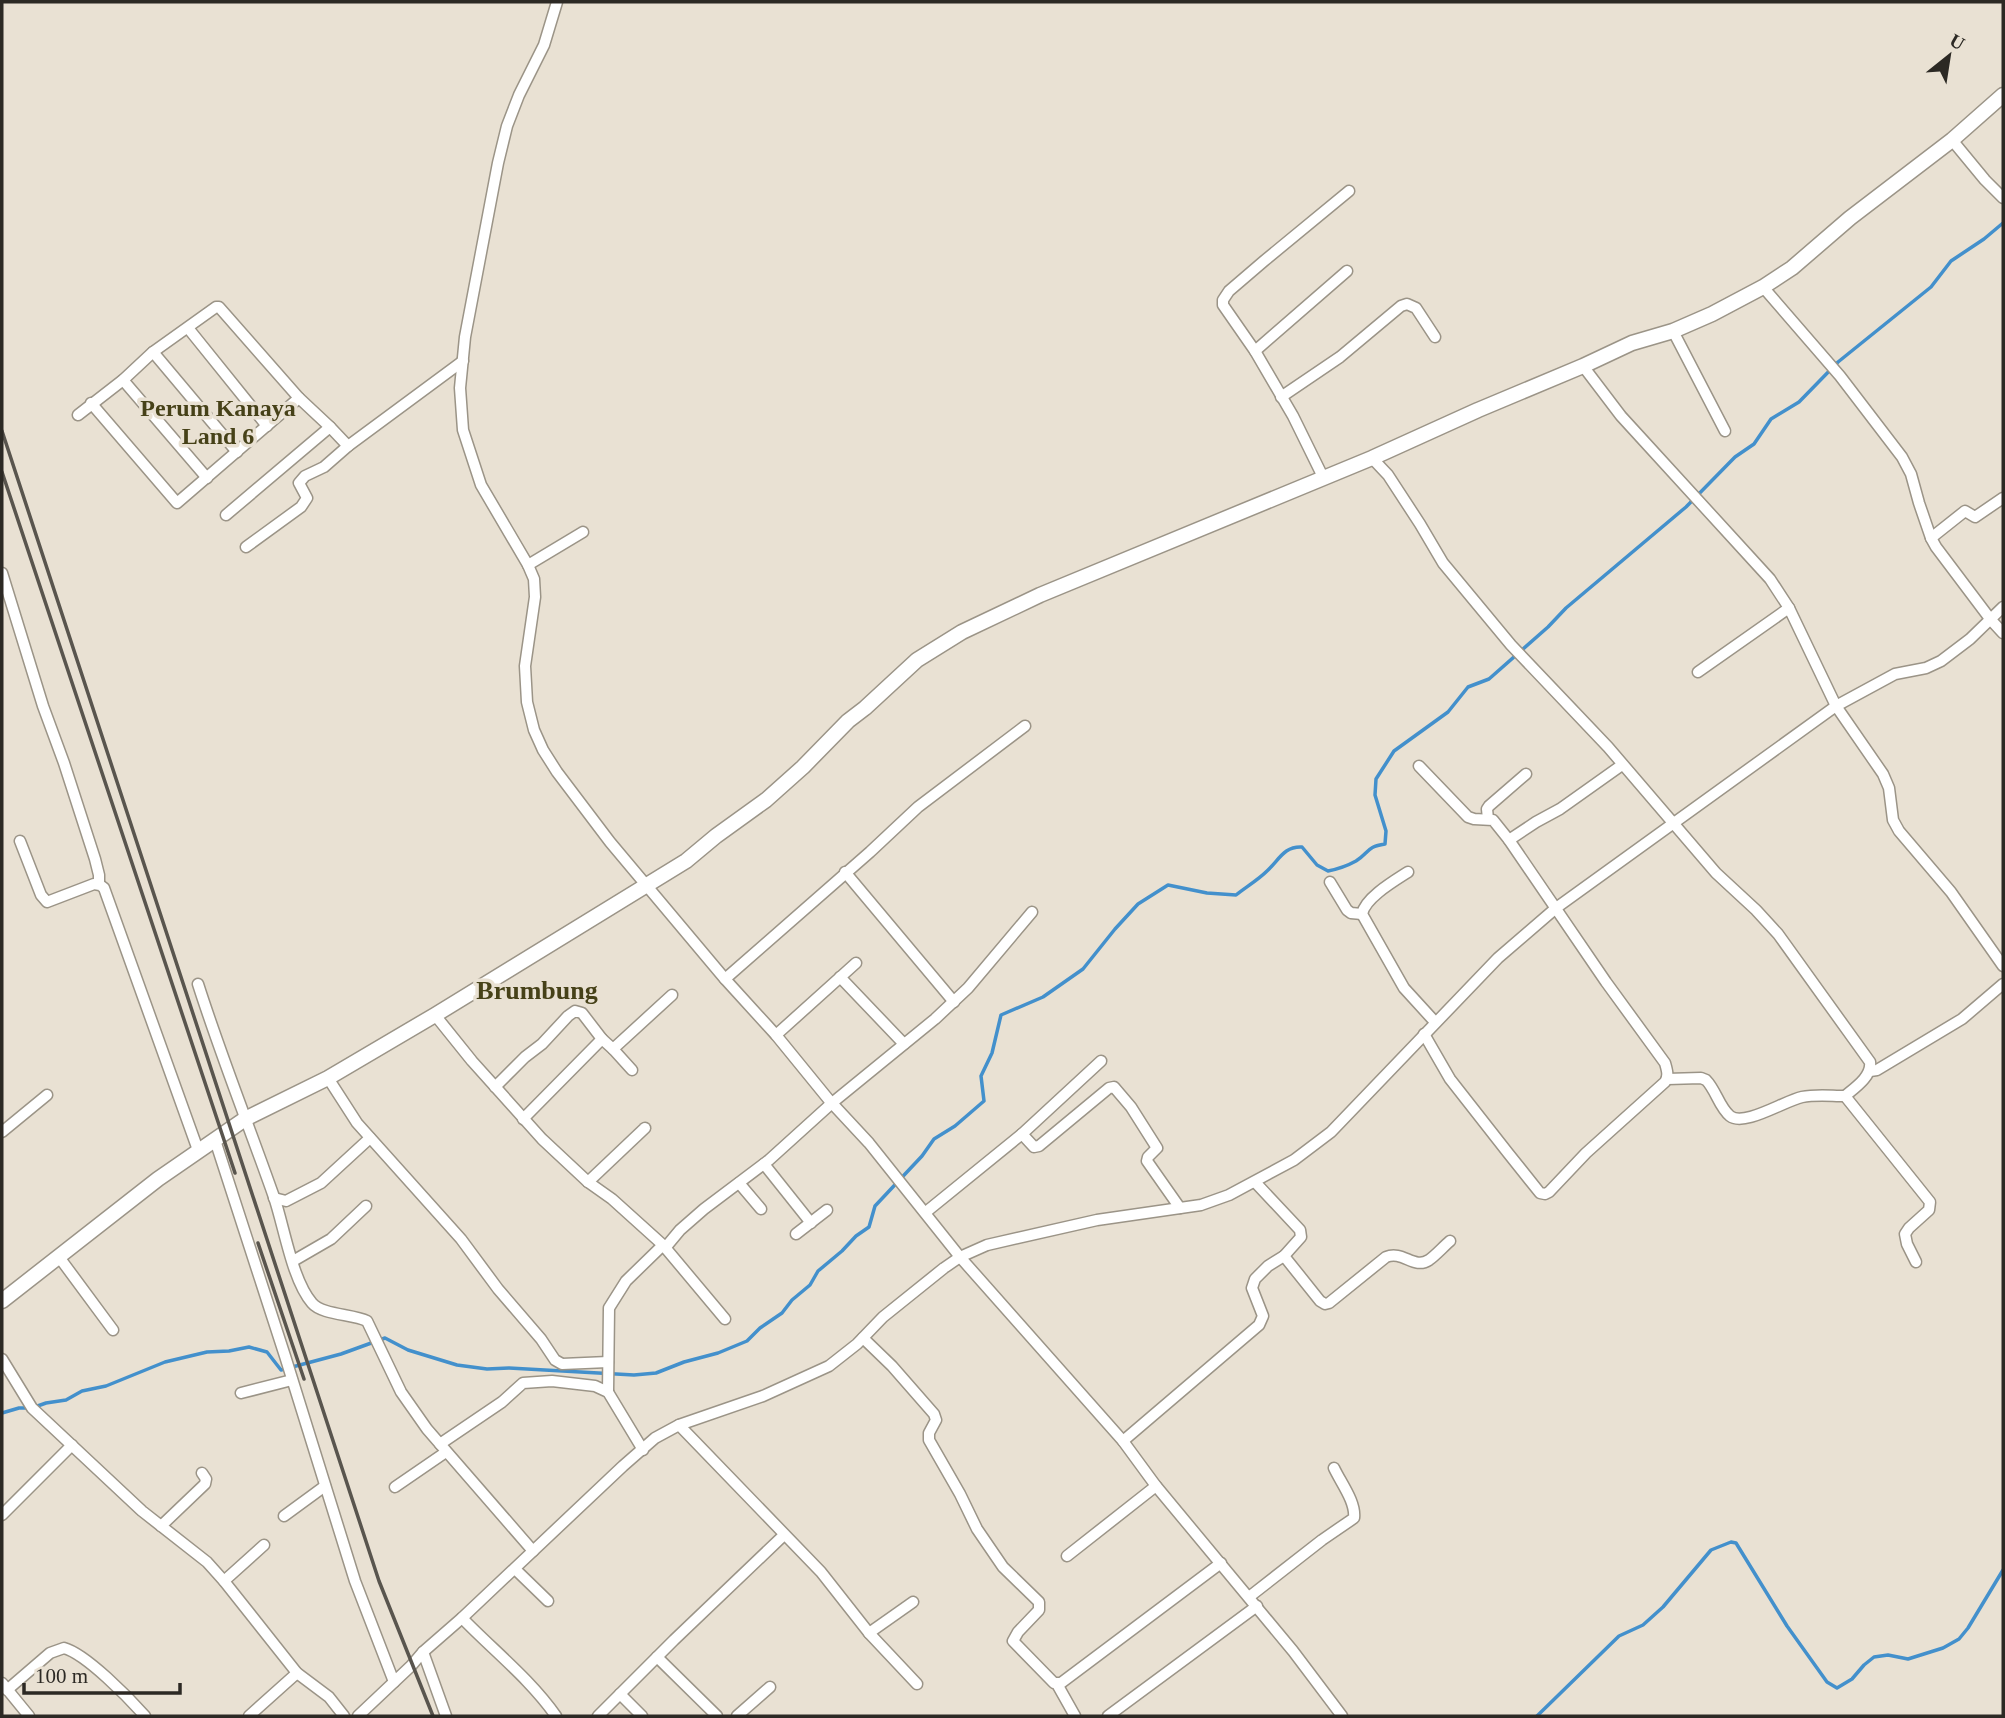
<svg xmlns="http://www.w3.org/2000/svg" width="2005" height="1718" font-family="Georgia,serif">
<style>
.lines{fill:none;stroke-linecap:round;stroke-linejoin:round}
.stream{stroke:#4390cc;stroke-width:3.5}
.minor-casing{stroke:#9b9487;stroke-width:13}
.tertiary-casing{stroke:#9b9487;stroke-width:17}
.minor{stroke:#fff;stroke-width:10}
.tertiary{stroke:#fff;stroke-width:14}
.rail{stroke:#59554e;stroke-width:3.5}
.labels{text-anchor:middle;stroke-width:7;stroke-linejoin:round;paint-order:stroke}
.neighbourhood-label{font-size:24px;font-weight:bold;fill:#464118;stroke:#e9e1d3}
.quarter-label{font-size:26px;font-weight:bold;fill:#464118;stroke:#e9e1d3}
</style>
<rect width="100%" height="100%" fill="#e9e1d3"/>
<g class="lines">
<g class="stream">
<path d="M 2,1413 L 19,1408 L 32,1408 L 46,1403 L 66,1400 L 82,1391 L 106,1386 L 165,1362 L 207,1352 L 229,1351 L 249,1347 L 267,1352 L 281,1370 L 341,1354 L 385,1338 L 408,1350 L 457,1365 L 487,1369 L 509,1368 L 634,1375 L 656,1373 L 684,1362 L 718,1353 L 747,1341 L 760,1328 L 782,1313 L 792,1300 L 810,1285 L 818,1271 L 842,1251 L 856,1236 L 869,1227 L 875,1206 L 922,1156 L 934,1139 L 955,1126 L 984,1101 L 981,1076 L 992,1053 L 1001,1015 L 1043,997 L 1083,969 L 1115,929 L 1138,904 L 1168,885 L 1207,893 L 1236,895 C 1246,887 1258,880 1267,871 C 1279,860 1284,846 1302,847 L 1317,865 L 1328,871 C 1338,869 1347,866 1356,861 C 1370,852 1366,847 1385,844 L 1386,831 L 1375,795 L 1376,779 L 1394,751 L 1448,712 L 1468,687 L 1489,679 L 1548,627 L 1566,608 L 1686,507 L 1735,457 L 1754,444 L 1771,419 L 1799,402 L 1838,362 L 1931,287 L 1951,261 L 1984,239 L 2003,223"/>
<path d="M 1537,1716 L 1619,1636 L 1643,1625 L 1663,1607 L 1711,1550 L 1731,1542 L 1736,1543 L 1787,1626 L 1827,1682 L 1837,1688 L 1852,1679 L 1864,1665 L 1874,1657 L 1888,1655 L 1908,1659 L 1943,1648 L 1959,1639 L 1968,1628 L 2003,1570"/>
</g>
<defs>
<g id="minor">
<path d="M 557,2 L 544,45 L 519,95 L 507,126 L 498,163 L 465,337 L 460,388 L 463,430 L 481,485 L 528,565 L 534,579 L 535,597 L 525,666 L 527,702 L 534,730 L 543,750 L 557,772 L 610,842 L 725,979 L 776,1035 L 829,1100 L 869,1143 L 960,1257 L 1123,1441 L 1156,1486 L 1293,1651 L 1342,1716"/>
<path d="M 1952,140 L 1985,180 L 2003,198"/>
<path d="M 1763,287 L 1840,376 L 1902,457 L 1911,474 L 1919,503 L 1931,538 L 1936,547 L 1991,620 L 2003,633"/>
<path d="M 188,328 L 267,426"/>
<path d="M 1673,331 L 1725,431"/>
<path d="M 1255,351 L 1347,271"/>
<path d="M 153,352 L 237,452"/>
<path d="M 1583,366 L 1621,416 L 1770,579 L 1789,608 L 1836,706 L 1883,774 L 1889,788 L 1893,820 L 1899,831 L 1951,892 L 2003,966"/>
<path d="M 123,380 L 207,478"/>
<path d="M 1281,397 L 1340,357 L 1401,306 L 1407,304 L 1416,308 L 1435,337"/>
<path d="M 91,403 L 177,503 L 299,398 L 330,427"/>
<path d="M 78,415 L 123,380 L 153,352 L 216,307 L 219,307 L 299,398"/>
<path d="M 1372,458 L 1388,475 L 1420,524 L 1443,563 L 1511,645 L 1608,747 L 1716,873 L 1756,910 L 1778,934 L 1870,1062 C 1872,1076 1856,1087 1845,1096 C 1831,1096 1816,1094 1802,1097 C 1784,1101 1744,1127 1730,1116 C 1719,1107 1716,1090 1706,1080 L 1701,1078 L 1667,1079"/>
<path d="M 1323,477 L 1293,416 L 1255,351 L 1223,305 L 1223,300 L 1229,291 L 1264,261 L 1349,191"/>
<path d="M 226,515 L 330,427 L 348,446"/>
<path d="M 1931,538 L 1965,511 L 1975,517 L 2003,498"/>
<path d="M 246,547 L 301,507 L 307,498 L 299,483 L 305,476 L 324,467 L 348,446 L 463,361"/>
<path d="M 528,565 L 583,532"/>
<path d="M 2,573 L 43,706 L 64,763 L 95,859 L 99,875 L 99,884"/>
<path d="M 1698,672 L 1789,608"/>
<path d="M 1419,766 L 1468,817 L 1474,819 L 1493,820 L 1509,840"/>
<path d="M 1488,819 L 1487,809 L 1489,806 L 1526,774"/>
<path d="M 20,841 L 41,895 L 47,902 L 94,884 L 100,885 L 104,888 L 198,1150"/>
<path d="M 845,872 L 954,1002"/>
<path d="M 1408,872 C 1394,881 1365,898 1362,914 L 1404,988 L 1435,1022"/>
<path d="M 1330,882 L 1347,910 L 1351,913 L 1362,914"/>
<path d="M 840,977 L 904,1044"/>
<path d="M 725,979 L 870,852 L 918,807 L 1025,726"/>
<path d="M 198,984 C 221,1056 249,1126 274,1197 C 284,1226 292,1280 312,1303 C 322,1315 353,1314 367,1321 L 401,1392 L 427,1429 L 533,1551"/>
<path d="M 435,1015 L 472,1061 L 542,1139 L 588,1182 L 612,1199 L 663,1245 L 725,1319"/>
<path d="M 1424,1034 L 1450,1079 L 1508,1153 L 1540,1193 L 1545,1194 L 1549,1192 L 1586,1153 L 1665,1082 C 1669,1076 1667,1070 1665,1063 L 1606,982 L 1509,840 L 1536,822 L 1560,809 L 1622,765"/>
<path d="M 776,1035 L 856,963"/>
<path d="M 613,1049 L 632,1070"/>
<path d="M 1870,1071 L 1877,1070 L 1962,1019 L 2003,984"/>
<path d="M 328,1078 L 357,1123 L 461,1239 L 498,1289 L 541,1339 L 555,1360 L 562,1364 L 608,1362"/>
<path d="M 495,1087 L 525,1057 L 542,1044 L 568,1016 L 575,1011 L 582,1013 L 602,1039"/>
<path d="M 1845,1096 L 1930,1202 L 1929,1210 L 1909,1228 L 1905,1234 L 1907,1244 L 1916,1262"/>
<path d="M 523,1119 L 602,1039 L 613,1049 L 672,995"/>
<path d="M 2,1132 L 47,1095"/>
<path d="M 1022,1134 L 1034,1147 L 1039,1146 L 1109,1088 L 1114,1087 L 1131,1107 L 1157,1148 L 1148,1157 L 1147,1161 L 1180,1208"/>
<path d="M 215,1140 L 285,1356 L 355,1581 L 394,1682"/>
<path d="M 764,1164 L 811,1223"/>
<path d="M 588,1182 L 645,1128"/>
<path d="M 739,1183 L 761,1209"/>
<path d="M 274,1198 L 286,1201 L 321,1183 L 370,1138"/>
<path d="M 926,1212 L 1022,1134 L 1101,1061"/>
<path d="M 796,1234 L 827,1210"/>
<path d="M 665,1248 L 680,1230 L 704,1209 L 769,1160 L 832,1103 L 935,1019 L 968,988 L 1032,912"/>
<path d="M 1284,1256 L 1320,1301 L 1325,1304 L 1329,1303 L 1386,1257 C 1403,1250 1414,1270 1429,1260 C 1436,1255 1443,1247 1450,1241"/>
<path d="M 59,1257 L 113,1330"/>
<path d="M 293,1261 L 331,1239 L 366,1206"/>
<path d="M 863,1338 L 892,1366 L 934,1414 L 936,1420 L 929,1433 L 929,1440 L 960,1494 L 977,1529 L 1003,1567 L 1039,1602 L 1039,1610 L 1018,1632 L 1013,1641 L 1054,1683 L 1061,1683 L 1221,1563"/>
<path d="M 2,1359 L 32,1408 L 142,1511 L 207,1562 L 224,1581 L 297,1673 L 329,1697 L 344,1716"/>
<path d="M 608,1392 L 609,1308 L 626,1281 L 663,1245"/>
<path d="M 241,1393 L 292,1380"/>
<path d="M 679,1425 L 821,1572 L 869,1633 L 917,1684"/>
<path d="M 1123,1441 L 1259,1325 L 1263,1316 L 1252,1288 L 1255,1279 L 1268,1266 L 1284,1256 L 1301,1237 L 1300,1230 L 1255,1182"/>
<path d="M 440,1444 L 502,1402 L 523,1383 L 552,1381 L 595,1386 L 608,1392 L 643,1450"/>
<path d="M 395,1487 L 446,1452"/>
<path d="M 2,1515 L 72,1445"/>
<path d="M 284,1516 L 325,1486"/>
<path d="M 161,1526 L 205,1484 L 206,1479 L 202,1473"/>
<path d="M 1067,1556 L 1156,1486"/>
<path d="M 515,1569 L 548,1601"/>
<path d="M 224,1581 L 264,1545"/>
<path d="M 1249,1597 L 1322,1540 L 1354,1518 C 1356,1502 1341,1483 1334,1468"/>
<path d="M 462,1618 C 494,1651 530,1679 556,1716"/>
<path d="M 869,1633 L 913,1602"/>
<path d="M 423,1652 L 446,1716"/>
<path d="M 657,1657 L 717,1716"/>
<path d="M 2,1683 L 29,1716"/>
<path d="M 1057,1684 L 1075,1716"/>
<path d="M 7,1690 L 50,1653 L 64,1648 C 86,1654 129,1698 145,1716"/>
<path d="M 620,1694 L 642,1716"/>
<path d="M 249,1716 L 297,1673"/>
<path d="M 358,1716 L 411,1666 L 423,1652 L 462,1618 L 623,1466 L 655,1438 L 679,1425 L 763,1396 L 829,1366 L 857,1344 L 883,1317 L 944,1268 L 960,1257 L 987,1245 L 1097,1220 L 1201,1205 L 1229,1195 L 1294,1160 L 1331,1132 L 1498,958 L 1556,908 L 1836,706 L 1895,674 L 1926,668 L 1941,661 L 1970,639 L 2003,607"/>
<path d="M 598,1716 L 674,1640 L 784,1535"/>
<path d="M 737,1716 L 770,1687"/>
<path d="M 1108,1716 L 1257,1606"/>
</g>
<path id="tertiary" d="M 2,1301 L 158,1179 L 245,1119 L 328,1078 L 435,1015 L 686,861 L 716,836 L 766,800 L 803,767 L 848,721 L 865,708 L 917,660 L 962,632 L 1040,595 L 1372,458 L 1478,410 L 1583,366 L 1632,343 L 1673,331 L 1712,314 L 1763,287 L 1792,268 L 1850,218 L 1952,140 L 2003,95"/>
</defs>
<use href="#minor" class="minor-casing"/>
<use href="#tertiary" class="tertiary-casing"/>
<use href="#minor" class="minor"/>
<use href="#tertiary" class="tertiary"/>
<g class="rail">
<path d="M 2,431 L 379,1581 L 433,1716"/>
<path d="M 2,472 L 235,1173"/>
<path d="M 258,1243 L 304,1379"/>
</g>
</g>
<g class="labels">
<g class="neighbourhood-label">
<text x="218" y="416">Perum Kanaya<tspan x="218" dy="28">Land 6</tspan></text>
</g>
<g class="quarter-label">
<text x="537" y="999">Brumbung</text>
</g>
</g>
<rect width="2005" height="1718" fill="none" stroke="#2c2924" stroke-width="7"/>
<g transform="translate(1949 56) rotate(30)" stroke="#e9e1d3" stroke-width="5" paint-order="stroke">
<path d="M0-5L12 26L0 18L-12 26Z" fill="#2c2924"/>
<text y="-10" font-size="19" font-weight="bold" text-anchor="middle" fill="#2c2924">U</text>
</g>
<path d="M24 1683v10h156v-10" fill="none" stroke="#2c2924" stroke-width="3.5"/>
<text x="35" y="1683" font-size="21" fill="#2c2924" stroke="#e9e1d3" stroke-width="5" paint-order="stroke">100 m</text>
</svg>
